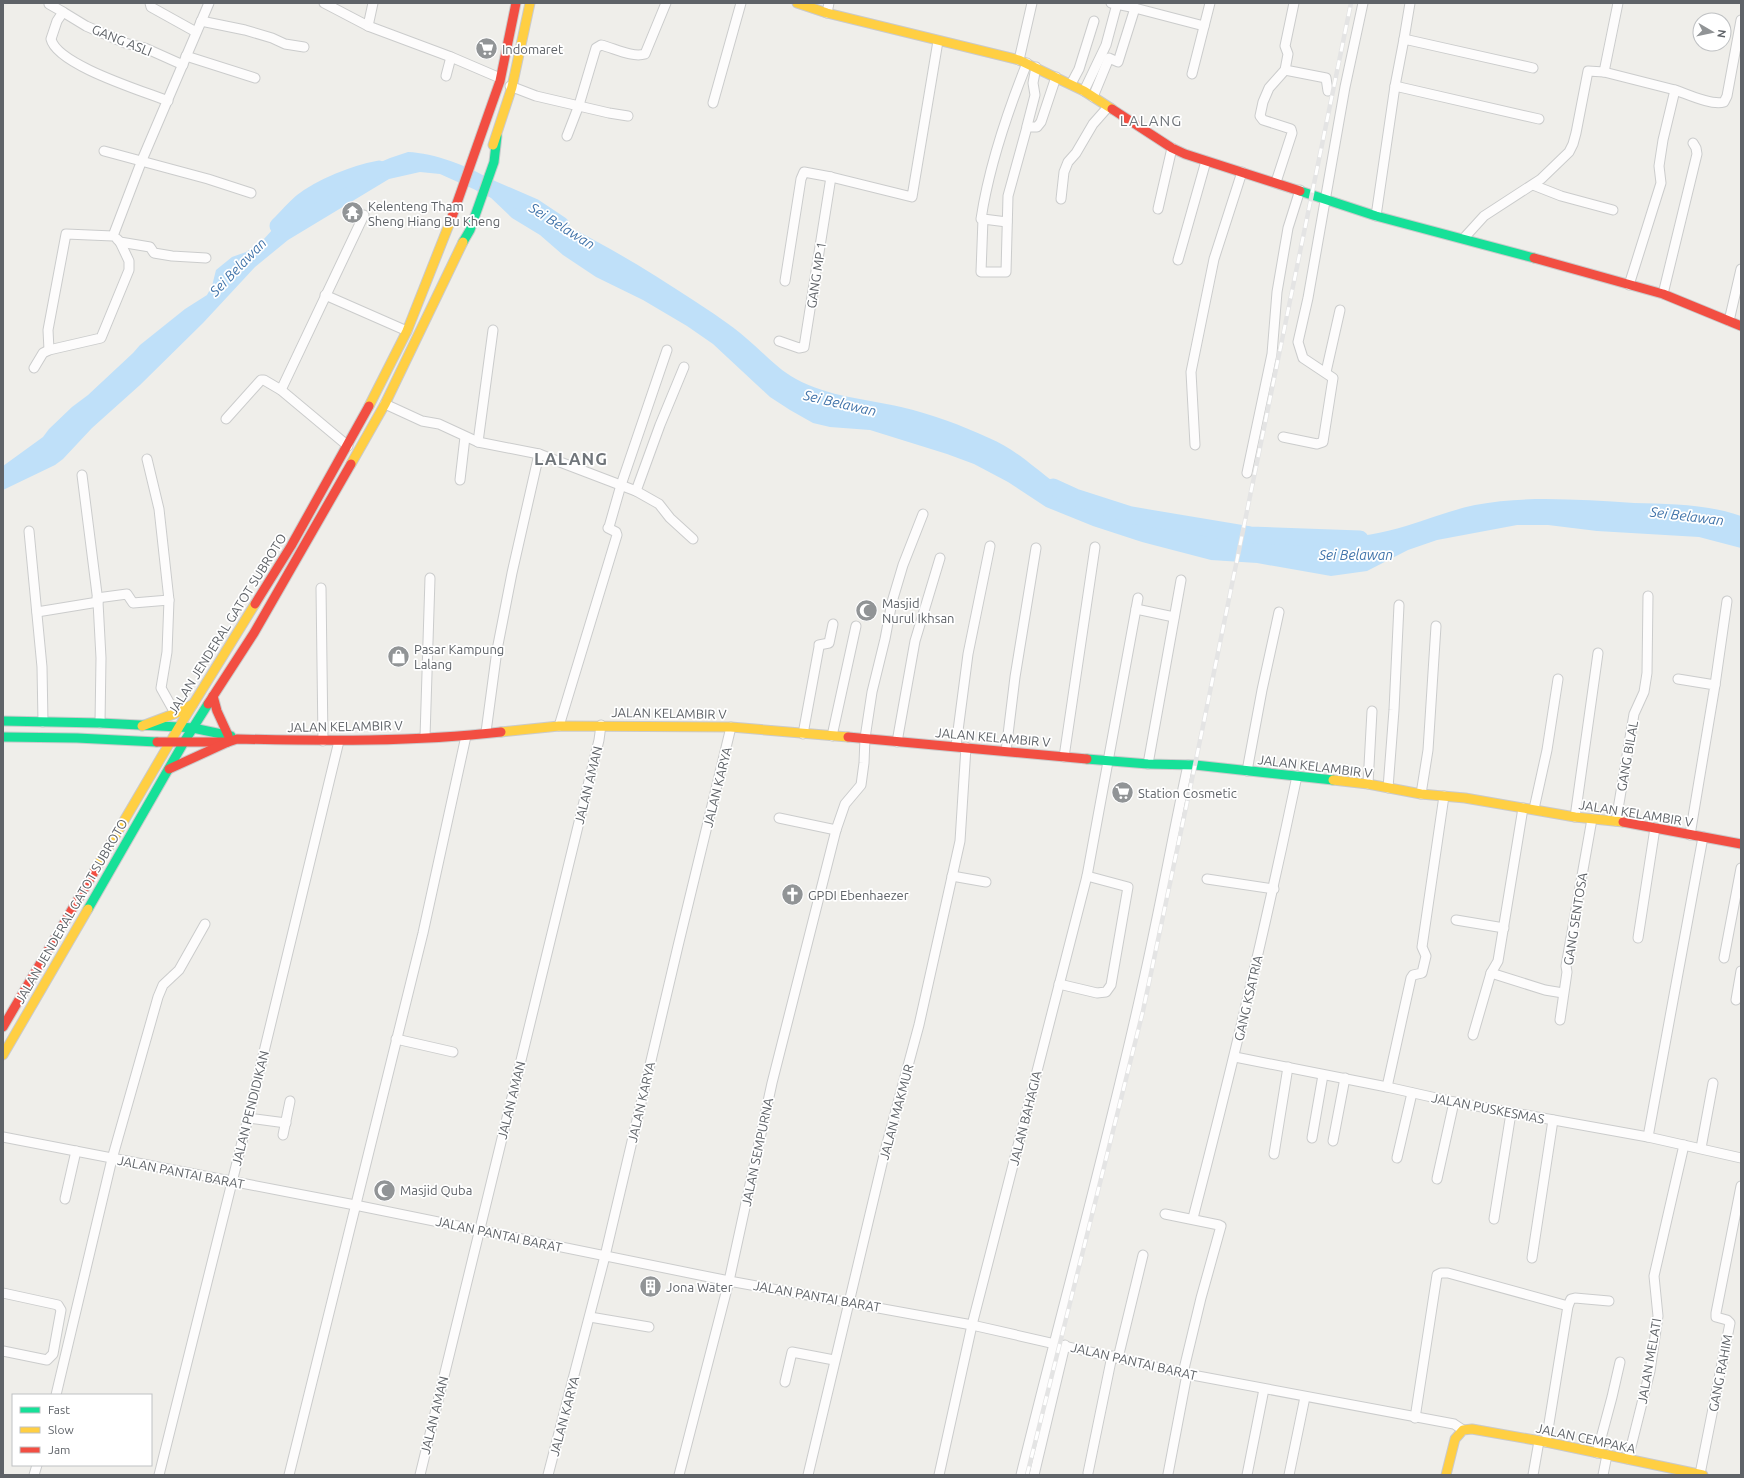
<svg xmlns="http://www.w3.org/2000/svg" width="1744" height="1478" font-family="Ubuntu,sans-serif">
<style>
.water{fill:#bfe0f9}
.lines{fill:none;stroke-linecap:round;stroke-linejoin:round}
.river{stroke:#bfe0f9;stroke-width:17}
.street-casing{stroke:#cbcccc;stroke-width:11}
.fast-casing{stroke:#cacacb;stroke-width:11}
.slow-casing{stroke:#cacacb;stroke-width:11}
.jam-casing{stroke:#cacacb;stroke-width:11}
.street{stroke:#fdfcfc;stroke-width:9}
.fast{stroke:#16e098;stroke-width:9}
.slow{stroke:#ffcf43;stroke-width:9}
.jam{stroke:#f24e42;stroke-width:9}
.rail-casing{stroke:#e4e4e4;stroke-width:4.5}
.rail{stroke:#fff;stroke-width:3;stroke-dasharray:9;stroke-linecap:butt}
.labels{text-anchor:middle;stroke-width:3.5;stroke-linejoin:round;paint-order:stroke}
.street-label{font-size:13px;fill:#5f6368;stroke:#fff}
.poi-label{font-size:13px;fill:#5f6368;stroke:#fff;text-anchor:start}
.water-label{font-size:14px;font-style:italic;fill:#4174aa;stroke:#fff}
.quarter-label{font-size:15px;letter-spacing:1px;fill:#70757a;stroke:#fff}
.district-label{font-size:17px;font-weight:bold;letter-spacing:1px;fill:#70757a;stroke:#fff}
</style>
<rect width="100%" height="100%" fill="#efeeea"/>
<path class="water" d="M 408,152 C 434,153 468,166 490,179 C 498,184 501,194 510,199 C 518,204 528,206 536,210 C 550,216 562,223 575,230 C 616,251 655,275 693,300 C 711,312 730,324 746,338 C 763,352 777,369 796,379 C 829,397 866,399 901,407 C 931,414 961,425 989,438 C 1030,455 1056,494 1099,507 C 1147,521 1198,529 1248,535 C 1276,538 1306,542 1335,539 C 1358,537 1383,533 1406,526 C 1429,519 1451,510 1475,505 C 1527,495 1581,500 1634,503 C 1669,504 1707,504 1741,516 L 1741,548 L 1699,537 L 1597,531 L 1548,525 L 1517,525 L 1437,540 L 1408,550 L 1367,571 L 1331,576 L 1257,563 L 1211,560 L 1142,542 L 1093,526 L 1046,507 L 1008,482 L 974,464 L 947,454 L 870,430 L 830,427 L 813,423 L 790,410 L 770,397 L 713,344 L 687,326 L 643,300 L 596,277 L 563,255 L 540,235 L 512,218 L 489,196 L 440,174 L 420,172 L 389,179 L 288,240 L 255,267 L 203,323 L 140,385 L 92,428 L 63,459 L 55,465 L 3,490 L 3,466 L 43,437 L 49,429 L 72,407 L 88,395 L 133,353 L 140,345 L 185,309 L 207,295 L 212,286 L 216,270 L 232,257 L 246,252 L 263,240 L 284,217 L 298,207 L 337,188 L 376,164 L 390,158 Z"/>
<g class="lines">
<g class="river">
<path d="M 483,185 L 534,207 L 561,225"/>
<path d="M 278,226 C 286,218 294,209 302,202 C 321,187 356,173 379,169"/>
<path d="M 1053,487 L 1075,497 L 1131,515 L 1250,535 L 1360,539"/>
</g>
<defs>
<g id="street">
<path d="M 150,3 L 151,7 L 196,32"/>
<path d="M 324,3 L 368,26 L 373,3"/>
<path d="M 1111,3 L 1131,7 L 1204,26"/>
<path d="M 49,4 L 63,12 L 57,21 L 51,39 C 57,65 143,91 168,101"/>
<path d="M 63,12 L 86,26 L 125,43 L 145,48 L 183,65"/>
<path d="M 827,13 L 829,3"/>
<path d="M 201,21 L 245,30 L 272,38 L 285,44 L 304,47"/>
<path d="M 368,26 L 451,57 L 500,78"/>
<path d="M 1404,39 L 1410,3"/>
<path d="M 186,56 L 255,78"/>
<path d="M 1019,60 L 1032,3"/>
<path d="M 1027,63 C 1007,113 989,166 981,219 L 983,219 L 981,272 L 1006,272 L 1008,196 L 1027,127 L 1037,127 L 1041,122 L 1056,77"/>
<path d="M 1285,70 L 1326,78 L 1328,91"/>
<path d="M 1604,72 L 1618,3"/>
<path d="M 1192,74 L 1210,3"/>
<path d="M 446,76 L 451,57"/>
<path d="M 1071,84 L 1079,69 L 1094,21"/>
<path d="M 510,86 L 536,96 L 609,113 L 628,116"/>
<path d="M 1395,86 L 1404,39 L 1533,68"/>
<path d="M 1675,90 C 1687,94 1712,106 1724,102 L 1727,96 L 1741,20"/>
<path d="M 1084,91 L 1106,45 L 1117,4"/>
<path d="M 1093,97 L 1109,58 L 1118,62 L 1135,8"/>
<path d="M 713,103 L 741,3"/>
<path d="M 1027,126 L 1035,95 L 1033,83 L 1036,67"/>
<path d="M 567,136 L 579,105 L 596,48 L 601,45 C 614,48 632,58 645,54 L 666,3"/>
<path d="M 104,151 L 208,179 L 251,193"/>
<path d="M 1276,182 L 1292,133 L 1291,129 L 1263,120 L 1260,116 L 1263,102 L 1269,88 L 1285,70 L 1288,54 L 1285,46 L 1294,3"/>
<path d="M 1533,185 L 1561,196 L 1613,210"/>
<path d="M 1061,199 L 1064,172 L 1068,162 L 1076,153 L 1093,124 L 1108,107"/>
<path d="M 1158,209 L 1172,148"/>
<path d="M 1376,216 L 1395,86 L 1539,119"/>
<path d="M 983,219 L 1007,222"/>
<path d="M 1464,238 L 1484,216 L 1541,179 L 1569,152 L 1573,144 L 1576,133 L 1588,71 L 1604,72 L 1675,90 L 1663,140 L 1659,166 L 1661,183 L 1629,285"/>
<path d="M 117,239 L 120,242 L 150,247 L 154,253 L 172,256 L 206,258"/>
<path d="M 1178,260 L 1206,161"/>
<path d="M 785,281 L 801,179 L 804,172 L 831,177 L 912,197 L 938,41"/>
<path d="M 1663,294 L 1697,154 L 1696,148 L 1693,143"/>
<path d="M 325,295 L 407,331"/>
<path d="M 1729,321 L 1741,269"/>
<path d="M 779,341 L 799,348 L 804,347 L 831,177"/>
<path d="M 49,350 L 48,330 L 66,234 L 113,236 L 142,160 L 209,3"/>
<path d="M 34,368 L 43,353 L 49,350 L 101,338 L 129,270 L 129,261 L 120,242"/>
<path d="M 1326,372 L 1340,310"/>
<path d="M 281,390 L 364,215"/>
<path d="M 385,404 L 422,421 L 439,424 L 478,442 L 539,454 L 636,491 L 659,504 L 670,518 L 693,539"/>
<path d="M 226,419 L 261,380 L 264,380 L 281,390 L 348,446"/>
<path d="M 1283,437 L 1317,444 L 1323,442 L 1333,378 L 1303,358 L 1298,342 L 1308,298 L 1345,87 L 1363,3"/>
<path d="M 478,442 L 493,330"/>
<path d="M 1195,445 L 1191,372 L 1214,259 L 1242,172"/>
<path d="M 147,459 L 159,509 L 169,600 L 167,652 L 161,688 L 175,713"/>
<path d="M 1247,473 L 1272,354 L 1277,292 L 1288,228 L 1300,190"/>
<path d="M 82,475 L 98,602 L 101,658 L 100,723"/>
<path d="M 460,480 L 465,437"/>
<path d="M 636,491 L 660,425 L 684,367"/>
<path d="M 29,531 L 42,667 L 43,722"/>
<path d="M 321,588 L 323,741"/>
<path d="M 97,598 L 127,594 L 133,603 L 169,600"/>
<path d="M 1136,609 L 1174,617"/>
<path d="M 37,612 L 98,602"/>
<path d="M 1678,679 L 1715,685 L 1690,835"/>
<path d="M 1715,685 L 1727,601"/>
<path d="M 559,726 L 617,535 L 616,532 L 608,528 L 609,527 L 621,485 L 667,350"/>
<path d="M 486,732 L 497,650 L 512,573 L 539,454"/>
<path d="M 803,734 L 819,647 L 819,645 L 829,643 L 833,624"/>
<path d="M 832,736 L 856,626"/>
<path d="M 425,737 L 430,578"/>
<path d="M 897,742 L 915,641 L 940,558"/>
<path d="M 956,746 L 968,654 L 990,546"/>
<path d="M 1006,751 L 1015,677 L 1036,548"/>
<path d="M 1064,757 L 1095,547"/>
<path d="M 1148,764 L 1181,580"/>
<path d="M 1247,771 L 1262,690 L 1279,612"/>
<path d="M 1368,784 L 1372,711"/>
<path d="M 1388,788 L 1394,710 L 1399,605"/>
<path d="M 1421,794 L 1428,750 L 1436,626"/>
<path d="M 1534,809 L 1547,750 L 1558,679"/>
<path d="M 1575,817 L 1598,653"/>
<path d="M 779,818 L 836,830"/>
<path d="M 1616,821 L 1634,714 L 1644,692 L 1647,673 L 1648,596"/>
<path d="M 952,876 L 986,882"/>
<path d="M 1207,879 L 1274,889"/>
<path d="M 1456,920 L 1504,928"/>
<path d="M 1638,938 L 1655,828"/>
<path d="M 1724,958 L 1741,868"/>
<path d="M 1491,973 L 1545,990 L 1563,993"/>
<path d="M 1059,984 L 1097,993 L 1106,992 L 1111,985 L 1128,887 L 1087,876"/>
<path d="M 1736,1000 L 1741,971"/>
<path d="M 1560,1020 L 1567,972 L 1566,966 L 1592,819"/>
<path d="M 1473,1035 L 1491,973 L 1498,961 L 1523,808"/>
<path d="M 396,1039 L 453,1052"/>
<path d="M 1235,1057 L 1387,1087 L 1454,1102 L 1648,1137 L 1741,1158"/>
<path d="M 1387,1087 L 1411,978 L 1413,975 L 1422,973 L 1426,956 L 1422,947 L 1444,796"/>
<path d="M 248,1118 L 286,1123"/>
<path d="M 283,1135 L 290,1101"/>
<path d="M 3,1137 L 355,1205 L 729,1281 L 972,1325 L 1187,1374 L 1454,1424 L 1463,1430"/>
<path d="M 1648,1137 L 1703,837"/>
<path d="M 1312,1138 L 1323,1075"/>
<path d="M 1333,1141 L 1345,1078"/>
<path d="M 1701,1148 L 1713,1083"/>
<path d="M 1274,1154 L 1288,1067"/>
<path d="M 1397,1158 L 1412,1093"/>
<path d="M 1437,1179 L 1454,1102"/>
<path d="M 65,1199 L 76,1151"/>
<path d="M 1165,1214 L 1219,1225 L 1221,1226 L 1201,1298 L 1183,1373"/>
<path d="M 1193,1218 C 1231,1072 1266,925 1297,776"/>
<path d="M 1494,1219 L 1511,1113"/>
<path d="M 1532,1258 L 1553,1120"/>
<path d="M 3,1293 L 58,1305 L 61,1310 L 53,1354 L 47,1360 L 3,1351"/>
<path d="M 590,1317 L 649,1327"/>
<path d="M 1118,1358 L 1143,1255"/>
<path d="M 785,1382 L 792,1352 L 834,1360"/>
<path d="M 56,1395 L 112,1159 L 158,997 L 163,985 L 179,970 L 205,924"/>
<path d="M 1415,1418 L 1437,1275 L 1441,1273 L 1448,1273 L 1568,1306"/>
<path d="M 1546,1442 L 1568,1306 L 1571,1299 L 1575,1298 L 1609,1301"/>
<path d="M 1597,1453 L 1612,1397 L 1620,1362"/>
<path d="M 1628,1459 L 1650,1371 L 1658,1316 L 1654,1276 L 1684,1145"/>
<path d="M 1088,1473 L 1112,1356"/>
<path d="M 1168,1474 L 1187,1374"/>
<path d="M 1700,1474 L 1730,1323 L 1727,1320 L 1716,1317 L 1716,1313 L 1741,1186"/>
<path d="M 34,1475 L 37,1465"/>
<path d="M 159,1475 L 248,1118 L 339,741"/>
<path d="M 289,1475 L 423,933 L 466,736"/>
<path d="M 420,1475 L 599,740 L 601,725"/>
<path d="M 548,1475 L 605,1256 L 678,946 L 731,727"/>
<path d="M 679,1475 L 729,1281 L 772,1083 L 836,830 L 845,804 L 861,785 L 864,763 L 865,738 L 872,692 L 885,639 L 892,602 L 903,565 L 923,514"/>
<path d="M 808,1475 L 885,1151 L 919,1025 L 960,841 L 966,747"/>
<path d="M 939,1475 L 972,1325 L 1087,876 L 1138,598"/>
<path d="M 1021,1475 C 1061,1312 1106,1151 1142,988 C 1159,914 1172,839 1188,765"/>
<path d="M 1034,1475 L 1065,1345"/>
<path d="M 1247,1475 L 1264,1389"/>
<path d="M 1289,1475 L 1305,1397"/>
<path d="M 1533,1475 L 1539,1441"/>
<path d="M 1603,1475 L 1607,1455"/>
</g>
<g id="fast">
<path d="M 1300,191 L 1376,216 L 1534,258"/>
<path d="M 463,242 L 470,230 L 494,162 L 497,136"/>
<path d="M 3,721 L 100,723 L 179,727 L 193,728 L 231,736"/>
<path d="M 3,737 L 77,738 L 157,742"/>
<path d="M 1087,759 L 1148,764 L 1195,765 L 1333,780"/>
<path d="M 88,909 L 184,742 L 208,704"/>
</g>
<g id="slow">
<path d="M 797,3 L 827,13 L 1019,60 L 1084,91 L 1112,109"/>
<path d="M 493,145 L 512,87 L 530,3"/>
<path d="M 369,406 L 407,331 L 452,217"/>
<path d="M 351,464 L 385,404 L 463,242"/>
<path d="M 142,726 L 179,712 L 193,704"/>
<path d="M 501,732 L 559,726 L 731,727 L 848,737"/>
<path d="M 1333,780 L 1368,784 L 1421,794 L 1465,798 L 1575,817 L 1623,822"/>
<path d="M 94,872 L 179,727 L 255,604"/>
<path d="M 3,1055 L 88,909"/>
<path d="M 1446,1475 L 1455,1439 L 1463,1430 L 1472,1429 L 1546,1442 L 1703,1475"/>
</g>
<g id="jam">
<path d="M 1112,109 L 1172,148 L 1185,154 L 1300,191"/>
<path d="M 452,217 L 500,81 L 516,3"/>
<path d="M 1534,258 L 1663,294 L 1741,326"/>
<path d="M 255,604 L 291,546 L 369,406"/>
<path d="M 213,696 L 217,711 L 228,735"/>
<path d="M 208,704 L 254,633 L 351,464"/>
<path d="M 848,737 L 1087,759"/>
<path d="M 157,742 L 228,742 L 237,739 C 325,741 414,742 501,732"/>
<path d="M 169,769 L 228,742"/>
<path d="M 1623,822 L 1741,844"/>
<path d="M 3,1027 L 94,872"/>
</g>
</defs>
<use href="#street" class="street-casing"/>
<use href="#fast" class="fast-casing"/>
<use href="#slow" class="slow-casing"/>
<use href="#jam" class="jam-casing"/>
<use href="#street" class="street"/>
<use href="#fast" class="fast"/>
<use href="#slow" class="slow"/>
<use href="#jam" class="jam"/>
<defs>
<path id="rail" d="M 1027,1475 L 1143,1011 L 1195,765 L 1351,3"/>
</defs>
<use href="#rail" class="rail-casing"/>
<use href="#rail" class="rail"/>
</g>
<defs>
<symbol id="supermarket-disc" viewBox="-11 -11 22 22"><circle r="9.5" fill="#919496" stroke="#fff"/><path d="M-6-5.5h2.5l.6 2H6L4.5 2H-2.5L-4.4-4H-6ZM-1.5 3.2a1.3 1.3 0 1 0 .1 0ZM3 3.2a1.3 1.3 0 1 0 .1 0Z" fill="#fff"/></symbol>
<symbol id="temple-disc" viewBox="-11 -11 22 22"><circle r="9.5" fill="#919496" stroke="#fff"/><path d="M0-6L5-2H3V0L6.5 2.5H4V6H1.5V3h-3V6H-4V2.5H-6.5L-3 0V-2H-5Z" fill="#fff"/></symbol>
<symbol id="mosque-disc" viewBox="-11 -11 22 22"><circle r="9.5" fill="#919496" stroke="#fff"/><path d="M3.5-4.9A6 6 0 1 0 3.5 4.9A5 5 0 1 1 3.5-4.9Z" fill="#fff"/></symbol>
<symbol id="shop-disc" viewBox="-11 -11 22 22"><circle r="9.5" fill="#919496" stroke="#fff"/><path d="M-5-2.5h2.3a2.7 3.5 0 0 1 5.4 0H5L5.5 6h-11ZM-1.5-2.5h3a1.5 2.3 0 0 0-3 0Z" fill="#fff"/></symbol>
<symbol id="church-disc" viewBox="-11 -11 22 22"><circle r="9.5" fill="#919496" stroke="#fff"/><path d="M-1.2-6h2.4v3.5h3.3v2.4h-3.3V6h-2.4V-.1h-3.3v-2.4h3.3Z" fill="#fff"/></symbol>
<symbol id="building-disc" viewBox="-11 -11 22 22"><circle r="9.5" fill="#919496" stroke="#fff"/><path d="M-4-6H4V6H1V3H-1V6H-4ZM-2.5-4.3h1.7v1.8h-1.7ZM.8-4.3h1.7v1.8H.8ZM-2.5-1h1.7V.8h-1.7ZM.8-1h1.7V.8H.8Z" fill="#fff"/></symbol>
</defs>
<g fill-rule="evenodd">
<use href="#supermarket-disc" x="474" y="36" width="25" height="25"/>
<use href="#temple-disc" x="340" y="200" width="25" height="25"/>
<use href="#mosque-disc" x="854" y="598" width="25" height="25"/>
<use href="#shop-disc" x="386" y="644" width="25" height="25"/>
<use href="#supermarket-disc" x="1110" y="780" width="25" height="25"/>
<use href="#church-disc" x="780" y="882" width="25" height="25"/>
<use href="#mosque-disc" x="372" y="1178" width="25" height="25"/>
<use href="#building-disc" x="638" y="1274" width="25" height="25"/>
</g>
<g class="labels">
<g class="street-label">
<text transform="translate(122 40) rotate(22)" y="5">GANG ASLI</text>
<text transform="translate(816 275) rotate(-81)" y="5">GANG MP 1</text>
<text transform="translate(227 624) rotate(-58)" y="5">JALAN JENDERAL GATOT SUBROTO</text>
<text transform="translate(669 713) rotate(1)" y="5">JALAN KELAMBIR V</text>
<text transform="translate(345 726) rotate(-1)" y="5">JALAN KELAMBIR V</text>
<text transform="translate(993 737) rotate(5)" y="5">JALAN KELAMBIR V</text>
<text transform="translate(1627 756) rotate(-80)" y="5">GANG BILAL</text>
<text transform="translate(1315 766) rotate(7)" y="5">JALAN KELAMBIR V</text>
<text transform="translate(588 785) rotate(-76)" y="5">JALAN AMAN</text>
<text transform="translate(717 787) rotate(-76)" y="5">JALAN KARYA</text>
<text transform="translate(1636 813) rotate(9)" y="5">JALAN KELAMBIR V</text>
<text transform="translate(71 911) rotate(-60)" y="5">JALAN JENDERAL GATOT SUBROTO</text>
<text transform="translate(1575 919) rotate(-81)" y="5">GANG SENTOSA</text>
<text transform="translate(1248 998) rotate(-77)" y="5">GANG KSATRIA</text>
<text transform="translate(511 1100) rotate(-76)" y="5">JALAN AMAN</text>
<text transform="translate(641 1102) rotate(-77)" y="5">JALAN KARYA</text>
<text transform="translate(250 1108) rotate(-76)" y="5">JALAN PENDIDIKAN</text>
<text transform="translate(1488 1108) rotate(11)" y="5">JALAN PUSKESMAS</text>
<text transform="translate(896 1112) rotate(-75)" y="5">JALAN MAKMUR</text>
<text transform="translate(1025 1118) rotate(-76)" y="5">JALAN BAHAGIA</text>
<text transform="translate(757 1152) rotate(-78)" y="5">JALAN SEMPURNA</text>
<text transform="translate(181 1172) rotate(11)" y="5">JALAN PANTAI BARAT</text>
<text transform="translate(499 1234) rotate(12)" y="5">JALAN PANTAI BARAT</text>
<text transform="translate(817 1296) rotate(10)" y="5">JALAN PANTAI BARAT</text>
<text transform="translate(1134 1361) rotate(13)" y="5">JALAN PANTAI BARAT</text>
<text transform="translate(1649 1361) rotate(-80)" y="5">JALAN MELATI</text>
<text transform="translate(1720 1373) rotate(-79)" y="5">GANG RAHIM</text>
<text transform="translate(434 1415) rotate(-76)" y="5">JALAN AMAN</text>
<text transform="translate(564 1416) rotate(-75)" y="5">JALAN KARYA</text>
<text transform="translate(1586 1438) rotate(12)" y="5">JALAN CEMPAKA</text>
</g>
<g class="poi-label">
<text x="502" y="54">Indomaret</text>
<text x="368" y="211">Kelenteng Tham<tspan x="368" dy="15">Sheng Hiang Bu Kheng</tspan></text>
<text x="882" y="608">Masjid<tspan x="882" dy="15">Nurul Ikhsan</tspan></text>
<text x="414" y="654">Pasar Kampung<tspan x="414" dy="15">Lalang</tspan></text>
<text x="1138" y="798">Station Cosmetic</text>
<text x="808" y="900">GPDI Ebenhaezer</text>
<text x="400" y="1195">Masjid Quba</text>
<text x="666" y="1292">Jona Water</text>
</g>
<g class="water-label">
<text transform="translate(562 226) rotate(32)" y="5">Sei Belawan</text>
<text transform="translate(238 267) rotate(-46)" y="5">Sei Belawan</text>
<text transform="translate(840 403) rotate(13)" y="5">Sei Belawan</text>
<text transform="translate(1687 516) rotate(7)" y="5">Sei Belawan</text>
<text x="1356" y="560">Sei Belawan</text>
</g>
<g class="quarter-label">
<text x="1151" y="126">LALANG</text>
</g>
<g class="district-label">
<text x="571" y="465">LALANG</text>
</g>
</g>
<rect width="1744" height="1478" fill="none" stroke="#5f6368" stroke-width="8"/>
<rect x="12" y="1394" width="140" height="72" fill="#ffffff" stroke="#bfc1c3"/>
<rect x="20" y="1407" width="20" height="6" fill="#16e098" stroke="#bfc1c3"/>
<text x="48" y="1414" font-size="12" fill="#5f6368">Fast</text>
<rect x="20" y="1427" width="20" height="6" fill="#ffcf43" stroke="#bfc1c3"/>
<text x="48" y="1434" font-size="12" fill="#5f6368">Slow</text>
<rect x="20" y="1447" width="20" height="6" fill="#f24e42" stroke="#bfc1c3"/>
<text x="48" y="1454" font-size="12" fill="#5f6368">Jam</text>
<g transform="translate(1712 32) rotate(99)"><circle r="19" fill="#ffffff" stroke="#bfc1c3"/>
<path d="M0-3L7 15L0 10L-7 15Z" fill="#919496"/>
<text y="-6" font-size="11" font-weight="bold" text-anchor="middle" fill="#5f6368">N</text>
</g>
</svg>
